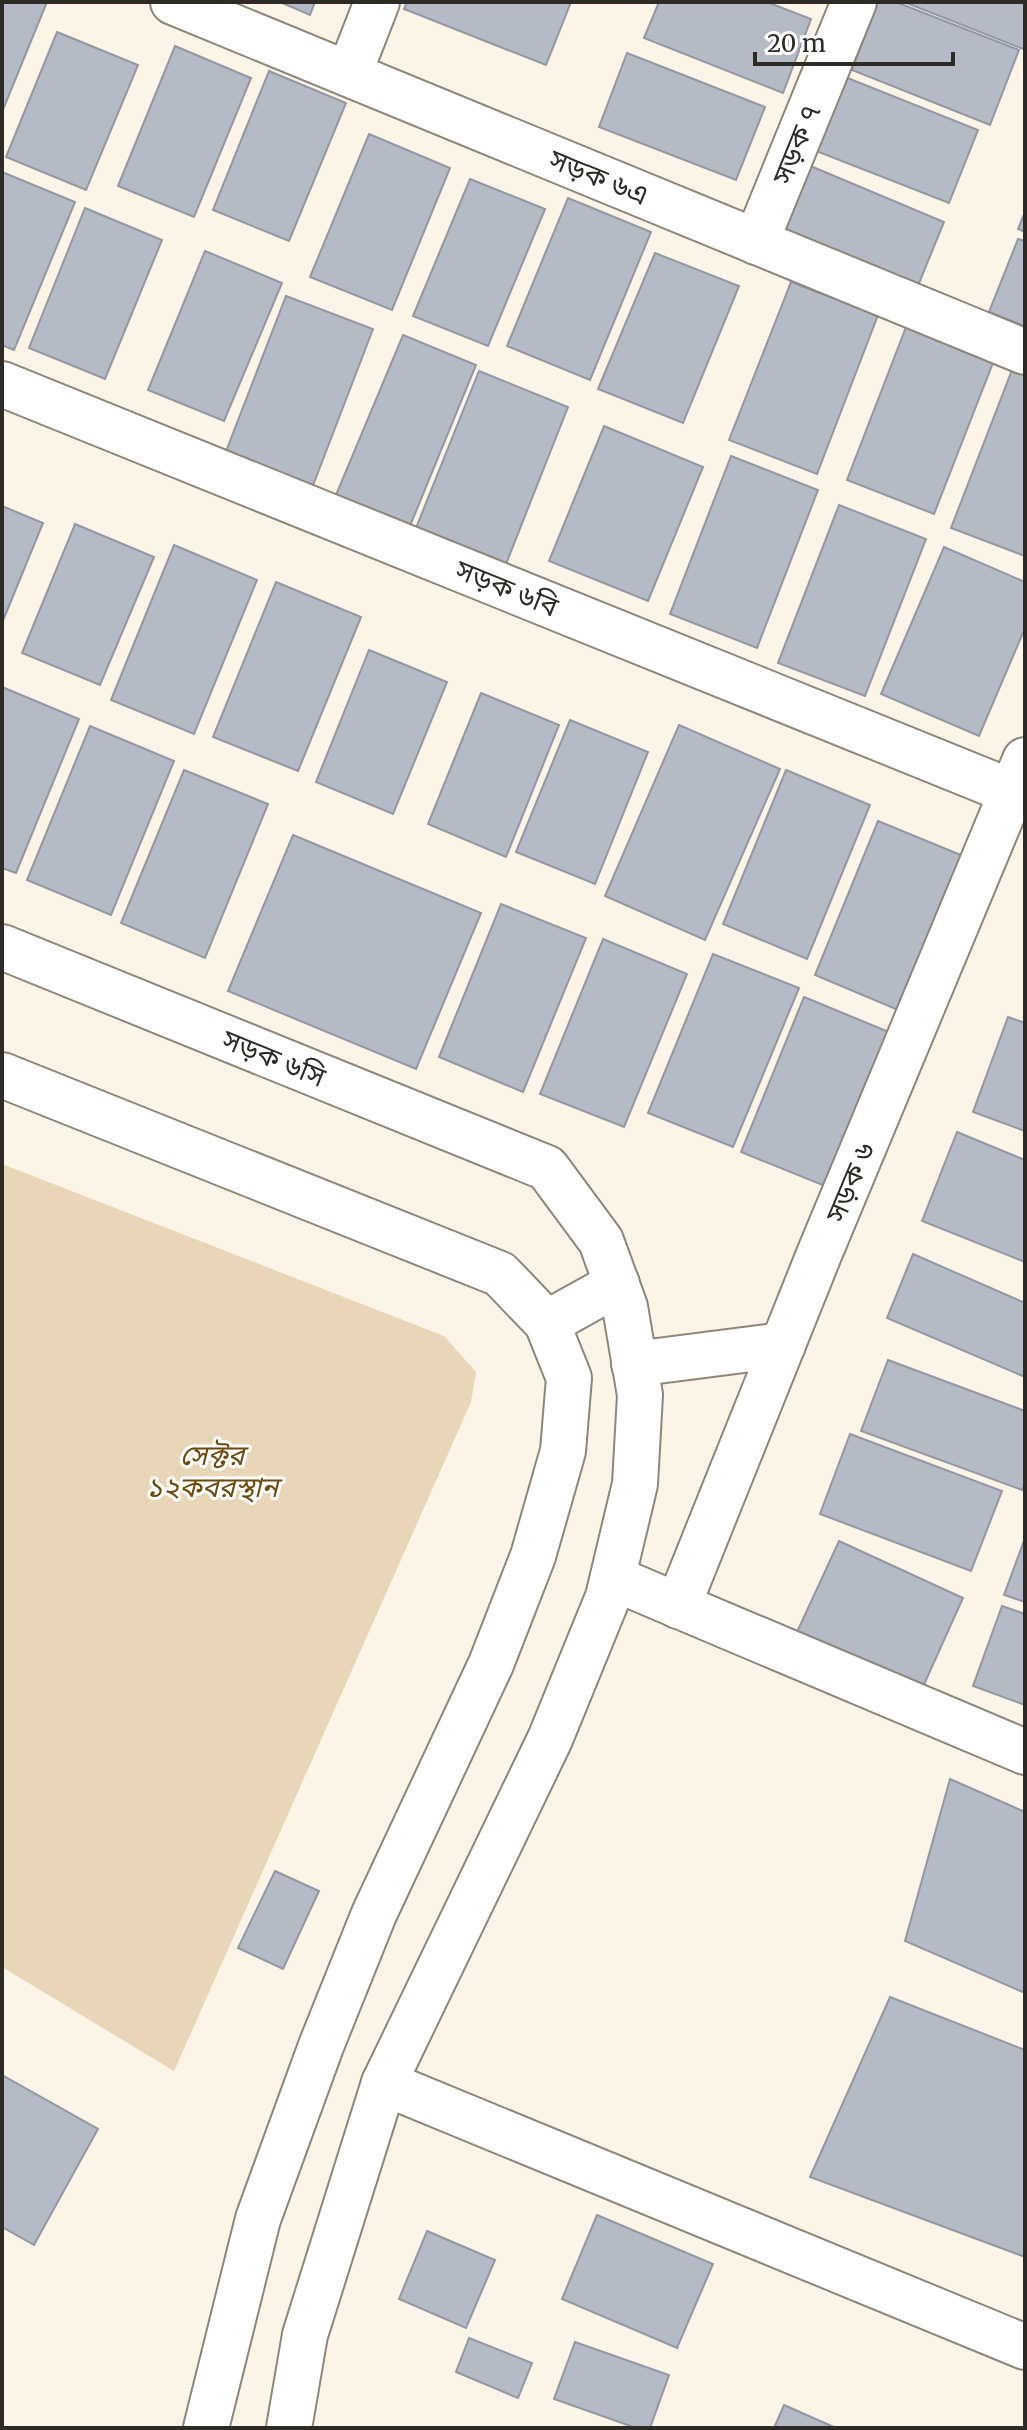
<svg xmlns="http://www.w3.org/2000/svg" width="1027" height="2430" font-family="Merriweather,'Noto Sans Bengali',serif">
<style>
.green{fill:#e9d5b8}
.building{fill:#b4bac6;stroke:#9297a3;stroke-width:2}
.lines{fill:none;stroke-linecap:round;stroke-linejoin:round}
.minor-casing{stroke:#8e867b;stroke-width:48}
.minor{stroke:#fff;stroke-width:44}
.labels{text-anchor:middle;stroke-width:6;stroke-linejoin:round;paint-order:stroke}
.street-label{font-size:28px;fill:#2e2b27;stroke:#fff}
.park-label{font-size:28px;font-style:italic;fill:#6d4a0b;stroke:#fff}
</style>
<rect width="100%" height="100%" fill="#fdf4e8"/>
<path class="green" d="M 2,1164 L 444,1336 L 476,1372 L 471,1402 L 174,2071 L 2,1967 Z"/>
<g class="building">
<path d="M 2,2 L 47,2 L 2,112 Z"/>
<path d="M 280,2 L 315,2 L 310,15 Z"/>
<path d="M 407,2 L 571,2 L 546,65 L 404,9 Z"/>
<path d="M 659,2 L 767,2 L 811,19 L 783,93 L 644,38 Z"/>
<path d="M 878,2 L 896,2 L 1019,50 L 990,125 L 852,70 Z"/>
<path d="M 904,2 L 1025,2 L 1025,44 L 1023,49 Z"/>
<path d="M 57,32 L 138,65 L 86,190 L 6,157 Z"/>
<path d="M 175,46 L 251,78 L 194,217 L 118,186 Z"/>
<path d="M 627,53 L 765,107 L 736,180 L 599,127 Z"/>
<path d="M 269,71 L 346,103 L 289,241 L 213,210 Z"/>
<path d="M 840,75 L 978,130 L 949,203 L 811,149 Z"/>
<path d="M 369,134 L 450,168 L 392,310 L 310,277 Z"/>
<path d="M 801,162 L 944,222 L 915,293 L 772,233 Z"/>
<path d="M 2,172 L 75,202 L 14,350 L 2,345 Z"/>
<path d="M 470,179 L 545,209 L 488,346 L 413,316 Z"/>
<path d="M 568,198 L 651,232 L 590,380 L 507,346 Z"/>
<path d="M 85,208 L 162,240 L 105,379 L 29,348 Z"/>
<path d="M 1025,212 L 1025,232 L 1018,229 Z"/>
<path d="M 1018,239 L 1025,241 L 1025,326 L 989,312 Z"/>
<path d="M 205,251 L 282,283 L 224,421 L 148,390 Z"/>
<path d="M 655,253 L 739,286 L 683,423 L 598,389 Z"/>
<path d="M 791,282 L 878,315 L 817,474 L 729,440 Z"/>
<path d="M 286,296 L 373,329 L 312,488 L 225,454 Z"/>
<path d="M 908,322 L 996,355 L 934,514 L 847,480 Z"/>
<path d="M 403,335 L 476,365 L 410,526 L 336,495 Z"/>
<path d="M 1012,370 L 1025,375 L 1025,556 L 951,528 Z"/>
<path d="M 479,371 L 568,407 L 506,564 L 416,528 Z"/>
<path d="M 604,426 L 703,467 L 648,601 L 549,561 Z"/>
<path d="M 731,456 L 818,490 L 757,648 L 670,614 Z"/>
<path d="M 839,505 L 926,539 L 865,696 L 778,663 Z"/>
<path d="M 2,506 L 43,523 L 2,623 Z"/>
<path d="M 75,524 L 154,557 L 100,685 L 22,653 Z"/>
<path d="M 174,545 L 257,580 L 194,734 L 111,700 Z"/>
<path d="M 944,547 L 1025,582 L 1025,628 L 979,736 L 881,694 Z"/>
<path d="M 276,582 L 361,617 L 298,771 L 213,737 Z"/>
<path d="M 369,650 L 447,682 L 393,814 L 316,782 Z"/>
<path d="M 2,687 L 79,719 L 16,873 L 2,868 Z"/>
<path d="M 481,693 L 559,725 L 506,857 L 428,824 Z"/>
<path d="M 570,720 L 648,752 L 595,884 L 516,852 Z"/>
<path d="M 679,725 L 780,769 L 705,940 L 605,896 Z"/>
<path d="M 90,726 L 174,761 L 111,915 L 27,880 Z"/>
<path d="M 184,770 L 268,804 L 205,958 L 121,923 Z"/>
<path d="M 786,770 L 870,805 L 807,959 L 723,924 Z"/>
<path d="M 878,821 L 961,855 L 898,1010 L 815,975 Z"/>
<path d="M 293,835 L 481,913 L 416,1069 L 228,991 Z"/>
<path d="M 501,904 L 586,938 L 523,1092 L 439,1057 Z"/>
<path d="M 603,939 L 687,974 L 624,1127 L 540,1094 Z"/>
<path d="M 713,954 L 799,988 L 733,1147 L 648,1113 Z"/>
<path d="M 804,997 L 889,1032 L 825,1186 L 741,1152 Z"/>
<path d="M 1008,1017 L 1025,1023 L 1025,1131 L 973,1112 Z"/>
<path d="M 957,1132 L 1025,1160 L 1025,1262 L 922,1221 Z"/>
<path d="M 913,1254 L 1025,1303 L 1025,1377 L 887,1318 Z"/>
<path d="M 888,1360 L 1025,1411 L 1025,1482 L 1022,1490 L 861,1431 Z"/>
<path d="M 850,1434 L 1002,1491 L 971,1571 L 820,1514 Z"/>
<path d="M 1025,1538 L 1025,1602 L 1004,1595 Z"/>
<path d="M 839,1541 L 963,1598 L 922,1689 L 797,1632 Z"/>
<path d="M 1002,1606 L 1025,1614 L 1025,1705 L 973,1686 Z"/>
<path d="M 950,1779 L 1025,1812 L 1025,1993 L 905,1941 Z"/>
<path d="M 275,1871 L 319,1891 L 283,1969 L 238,1948 Z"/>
<path d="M 890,1997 L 1025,2050 L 1025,2257 L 810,2177 Z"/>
<path d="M 2,2075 L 98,2129 L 34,2245 L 2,2227 Z"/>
<path d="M 597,2215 L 713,2264 L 677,2348 L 562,2299 Z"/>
<path d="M 427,2231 L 495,2260 L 466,2328 L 399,2299 Z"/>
<path d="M 469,2338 L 532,2363 L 518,2398 L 456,2372 Z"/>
<path d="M 575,2342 L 669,2375 L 650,2428 L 636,2428 L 554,2399 Z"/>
<path d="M 784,2405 L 836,2428 L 774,2428 Z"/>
</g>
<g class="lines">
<defs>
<g id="minor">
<path d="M 173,2 L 1025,352"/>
<path d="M 349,74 L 377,2"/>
<path d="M 756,242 L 854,2"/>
<path d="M 2,384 L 1012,792"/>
<path d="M 2,947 L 547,1168 L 601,1241 L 625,1307 L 640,1395 L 635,1484 L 608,1597 L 550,1739 L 384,2083 L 305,2335 L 289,2428"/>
<path d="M 2,1075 L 500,1274 L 547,1323 L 569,1378 L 563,1451 L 533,1556 L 491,1664 L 374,1914 L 321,2046 L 258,2219 L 206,2428"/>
<path d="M 547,1323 L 617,1284"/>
<path d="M 634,1364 L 783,1345"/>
<path d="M 613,1578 L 1025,1752"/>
<path d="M 678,1606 L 820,1252 L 1025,760"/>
<path d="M 384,2083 L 1025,2347"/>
</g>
</defs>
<use href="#minor" class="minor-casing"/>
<use href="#minor" class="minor"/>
</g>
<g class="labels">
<g class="street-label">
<text transform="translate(796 144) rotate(-68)" y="10">সড়ক ৭</text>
<text transform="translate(599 177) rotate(22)" y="10">সড়ক ৬এ</text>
<text transform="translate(507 588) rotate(22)" y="10">সড়ক ৬বি</text>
<text transform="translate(274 1058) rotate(22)" y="10">সড়ক ৬সি</text>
<text transform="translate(850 1182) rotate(-67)" y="10">সড়ক ৬</text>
</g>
<g class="park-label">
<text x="212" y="1465">সেক্টর<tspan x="212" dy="32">১২কবরস্থান</tspan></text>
</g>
</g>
<rect width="1027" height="2430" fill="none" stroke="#2e2b27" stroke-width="8"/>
<path d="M755 52v12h198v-12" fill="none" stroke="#2e2b27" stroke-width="4"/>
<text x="767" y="52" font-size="24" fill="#2e2b27" stroke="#ffffff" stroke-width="6" paint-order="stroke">20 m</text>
</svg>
